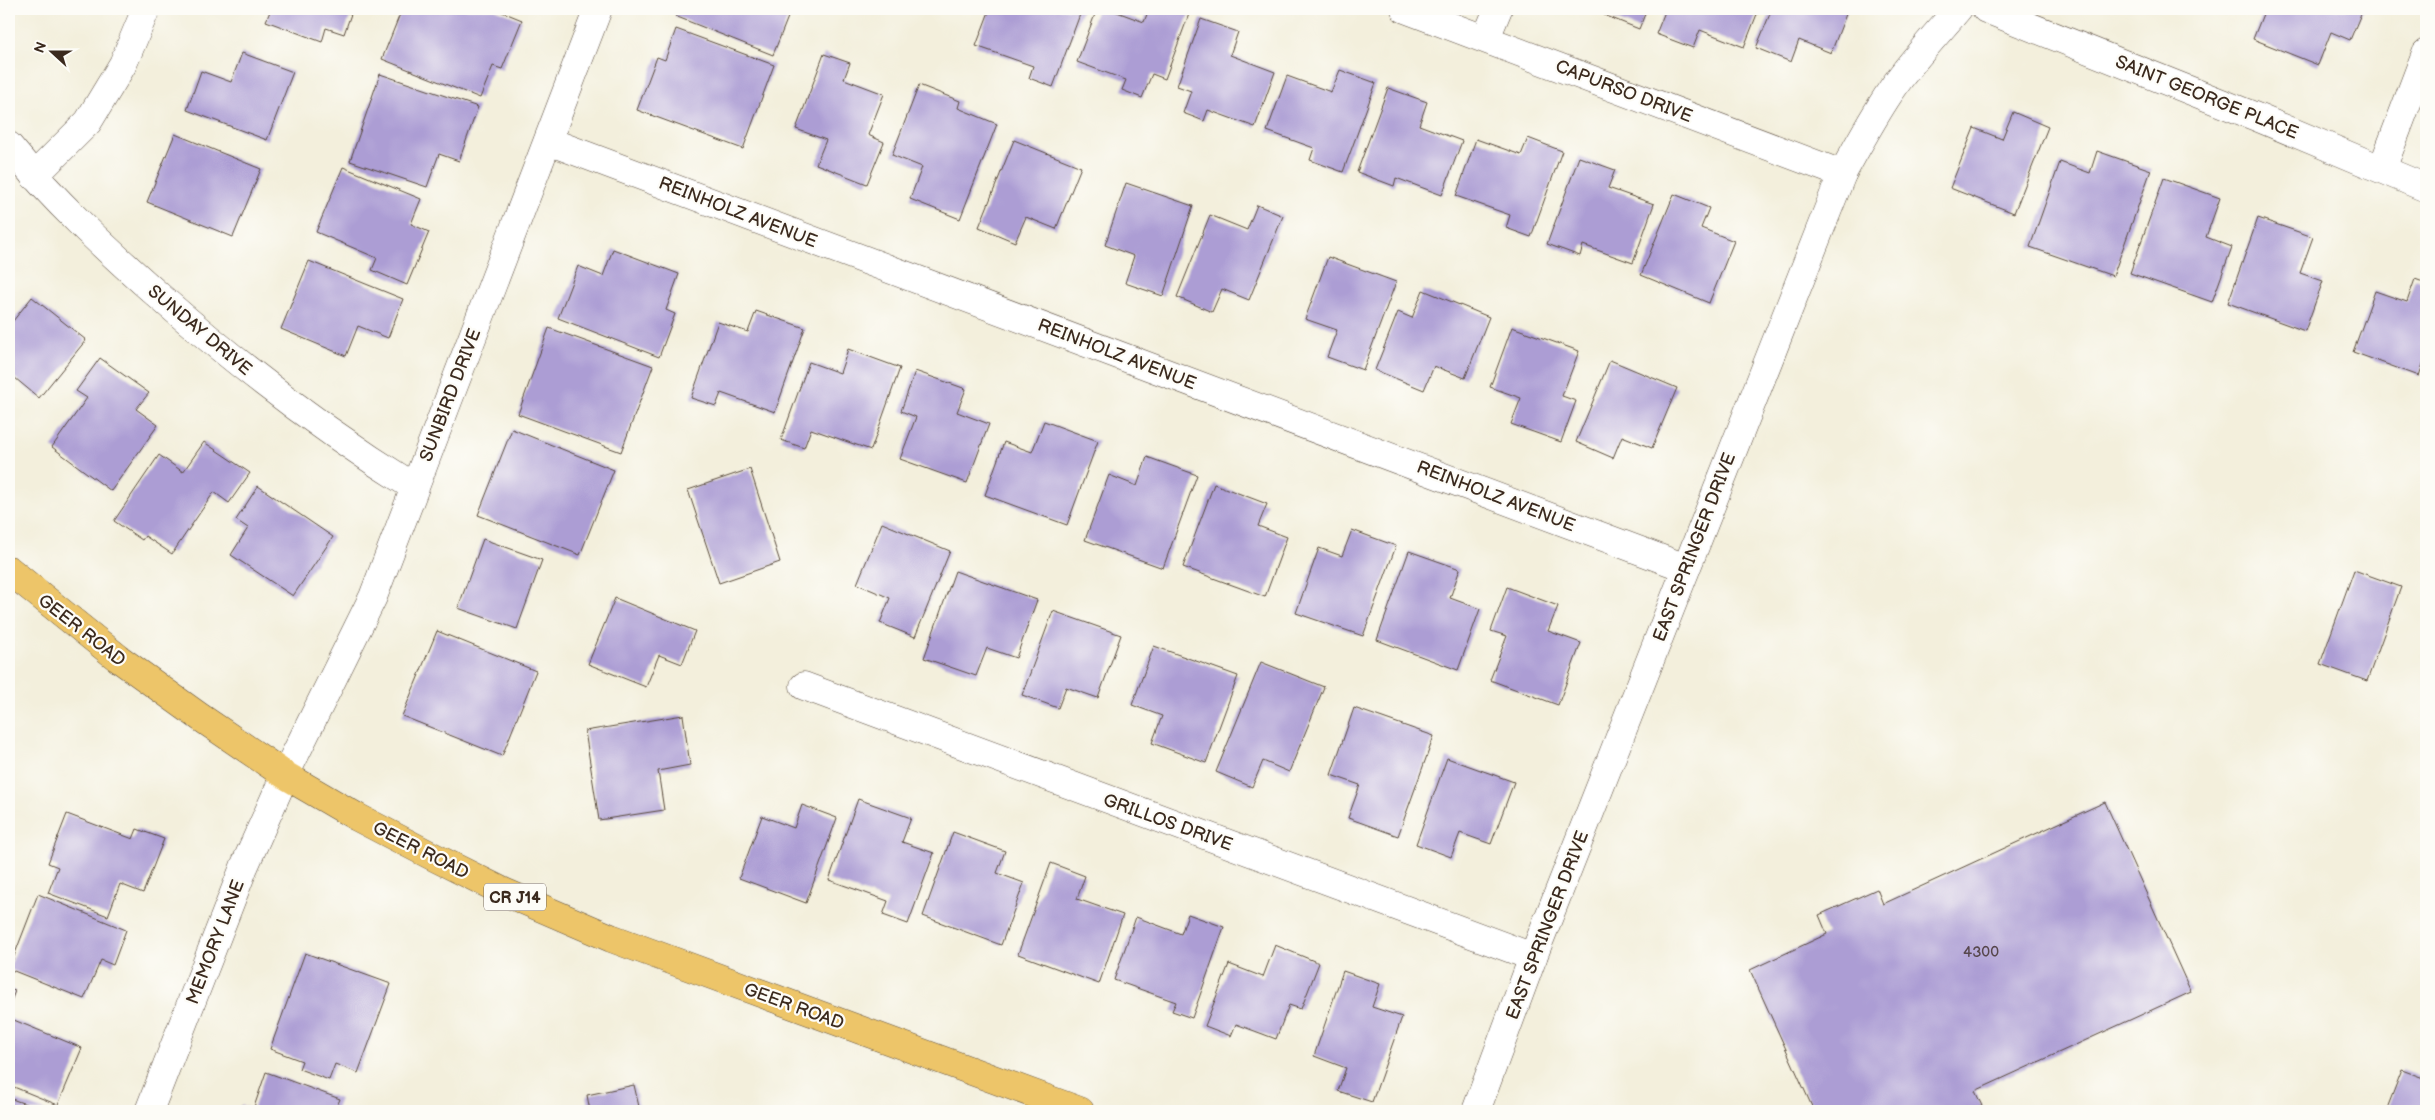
<svg xmlns="http://www.w3.org/2000/svg" width="2435" height="1120" font-family="'Balsamiq Sans',sans-serif">
<style>
.building{fill:#ac9dd4}
.lines{fill:none;stroke-linecap:round;stroke-linejoin:round}
.minor-casing{stroke:#57483a;stroke-width:29}
.primary-casing{stroke:#57483a;stroke-width:29}
.minor{stroke:#fff;stroke-width:28}
.primary{stroke:#edc569;stroke-width:28}
.labels{text-anchor:middle;stroke-width:4.5;stroke-linejoin:round;paint-order:stroke}
.number-label{font-size:15px;fill:#57474c}
.shield{fill:#fdfcf7;stroke:#75695f;stroke-width:1}
.shield-label{font-size:16px;font-weight:bold;fill:#3b2a1e}
.street-label{font-size:18px;fill:#3b2a1e;stroke:#fdfcf7}
</style>
<rect width="100%" height="100%" fill="#fdfcf7"/>
<filter id="ink" filterUnits="userSpaceOnUse"><feTurbulence type="fractalNoise" baseFrequency=".02" numOctaves="2"/><feDisplacementMap in="SourceGraphic" scale="10" xChannelSelector="R" yChannelSelector="G"/><feConvolveMatrix kernelMatrix="1 2 1 2 8 2 1 2 1" color-interpolation-filters="sRGB"/></filter>
<filter id="wash" filterUnits="userSpaceOnUse"><feTurbulence type="fractalNoise" baseFrequency=".0096" numOctaves="4" result="noise"/><feDisplacementMap in="SourceGraphic" scale="20" xChannelSelector="R" yChannelSelector="G"/><feGaussianBlur stdDeviation="1.12" result="paint"/><feColorMatrix in="noise" values="0 0 0 0 0 0 0 0 0 0 0 0 0 0 0 0 0 1.4 0 .05"/><feComposite in="paint" operator="in"/></filter>
<g filter="url(#wash)">
<rect width="100%" height="100%" fill="#f3efdc"/>
<g id="blocks">
<g class="building">
<path d="M 271,9 L 338,9 L 351,14 L 344,34 L 326,28 L 322,42 L 266,21 Z"/>
<path d="M 402,9 L 495,9 L 522,20 L 502,69 L 493,66 L 480,98 L 382,59 Z"/>
<path d="M 678,9 L 781,9 L 790,12 L 773,55 L 675,16 Z"/>
<path d="M 990,9 L 1082,9 L 1053,87 L 1029,78 L 1033,66 L 976,46 Z"/>
<path d="M 1097,9 L 1109,9 L 1144,22 L 1149,9 L 1175,9 L 1189,14 L 1165,79 L 1152,74 L 1142,98 L 1122,90 L 1126,80 L 1077,62 Z"/>
<path d="M 1607,9 L 1647,9 L 1639,29 L 1604,15 Z"/>
<path d="M 1666,9 L 1759,9 L 1744,47 L 1700,30 L 1693,48 L 1656,34 Z"/>
<path d="M 1772,9 L 1848,9 L 1831,53 L 1799,40 L 1791,62 L 1756,48 Z"/>
<path d="M 2265,9 L 2363,9 L 2350,40 L 2331,32 L 2318,65 L 2253,39 Z"/>
<path d="M 1201,19 L 1238,32 L 1230,55 L 1275,72 L 1255,127 L 1208,110 L 1204,121 L 1183,113 L 1191,91 L 1177,86 Z"/>
<path d="M 676,29 L 774,65 L 743,149 L 637,110 L 657,57 L 665,60 Z"/>
<path d="M 242,53 L 293,72 L 267,140 L 187,110 L 201,71 L 231,82 Z"/>
<path d="M 824,54 L 850,63 L 844,79 L 884,94 L 868,135 L 884,142 L 867,184 L 816,164 L 826,140 L 796,129 Z"/>
<path d="M 1340,70 L 1376,83 L 1343,172 L 1310,160 L 1314,148 L 1267,131 L 1287,76 L 1331,92 Z"/>
<path d="M 380,74 L 478,107 L 459,161 L 439,154 L 427,187 L 350,161 Z"/>
<path d="M 919,85 L 960,101 L 958,108 L 997,124 L 960,219 L 910,199 L 922,167 L 892,155 Z"/>
<path d="M 1388,88 L 1427,102 L 1419,125 L 1462,141 L 1442,195 L 1396,178 L 1394,186 L 1357,172 Z"/>
<path d="M 2013,112 L 2048,127 L 2014,213 L 1950,188 L 1974,128 L 2002,139 Z"/>
<path d="M 175,134 L 261,169 L 233,237 L 147,202 Z"/>
<path d="M 1528,138 L 1562,151 L 1531,237 L 1506,228 L 1510,215 L 1456,196 L 1476,139 L 1521,155 Z"/>
<path d="M 1014,140 L 1081,167 L 1056,229 L 1026,217 L 1015,242 L 979,227 Z"/>
<path d="M 2097,151 L 2151,170 L 2113,276 L 2030,247 L 2060,162 L 2090,173 Z"/>
<path d="M 1579,157 L 1615,170 L 1608,188 L 1654,204 L 1633,263 L 1583,245 L 1580,256 L 1547,244 Z"/>
<path d="M 343,167 L 421,199 L 411,224 L 429,232 L 407,285 L 372,270 L 377,258 L 316,232 Z"/>
<path d="M 2164,178 L 2220,198 L 2206,237 L 2232,247 L 2212,302 L 2130,273 Z"/>
<path d="M 1126,183 L 1193,206 L 1163,296 L 1125,283 L 1134,256 L 1105,245 Z"/>
<path d="M 1674,194 L 1709,208 L 1701,228 L 1734,241 L 1709,303 L 1641,275 Z"/>
<path d="M 1257,205 L 1283,216 L 1249,300 L 1222,289 L 1212,312 L 1177,297 L 1210,215 L 1247,230 Z"/>
<path d="M 2258,218 L 2313,237 L 2300,273 L 2323,281 L 2305,331 L 2228,303 Z"/>
<path d="M 613,249 L 679,274 L 666,310 L 675,314 L 659,357 L 558,318 L 578,266 L 603,276 Z"/>
<path d="M 1328,257 L 1396,282 L 1363,370 L 1327,357 L 1337,330 L 1305,319 Z"/>
<path d="M 309,261 L 403,299 L 388,338 L 358,326 L 346,356 L 281,329 Z"/>
<path d="M 2415,279 L 2426,283 L 2426,355 L 2419,376 L 2353,352 L 2375,291 L 2407,302 Z"/>
<path d="M 1423,290 L 1489,317 L 1465,378 L 1434,366 L 1424,390 L 1375,370 L 1398,312 L 1412,318 Z"/>
<path d="M 32,297 L 86,340 L 39,398 L 9,373 L 9,326 Z"/>
<path d="M 756,311 L 805,328 L 775,412 L 721,393 L 716,406 L 691,398 L 718,322 L 748,332 Z"/>
<path d="M 1512,327 L 1579,351 L 1562,396 L 1576,401 L 1561,442 L 1511,424 L 1521,398 L 1490,387 Z"/>
<path d="M 549,328 L 653,366 L 621,452 L 518,414 Z"/>
<path d="M 848,349 L 900,368 L 871,450 L 811,429 L 804,448 L 781,440 L 809,362 L 840,373 Z"/>
<path d="M 100,358 L 149,393 L 136,409 L 158,425 L 111,491 L 52,447 L 87,398 L 76,391 Z"/>
<path d="M 1610,360 L 1677,388 L 1652,448 L 1622,436 L 1613,458 L 1576,442 Z"/>
<path d="M 915,371 L 966,389 L 957,412 L 989,424 L 967,483 L 900,459 L 916,417 L 901,411 Z"/>
<path d="M 1044,421 L 1098,441 L 1067,525 L 985,495 L 1004,442 L 1032,452 Z"/>
<path d="M 512,429 L 614,470 L 580,555 L 478,515 Z"/>
<path d="M 204,442 L 250,473 L 229,503 L 214,492 L 172,554 L 145,536 L 142,540 L 114,521 L 159,455 L 183,472 Z"/>
<path d="M 1147,457 L 1197,475 L 1163,568 L 1085,540 L 1109,475 L 1137,486 Z"/>
<path d="M 750,469 L 780,562 L 719,583 L 688,490 Z"/>
<path d="M 1214,484 L 1267,504 L 1258,526 L 1287,537 L 1265,597 L 1183,567 Z"/>
<path d="M 258,486 L 333,537 L 293,596 L 231,555 L 248,528 L 236,520 Z"/>
<path d="M 882,523 L 950,551 L 915,637 L 880,623 L 890,598 L 857,584 Z"/>
<path d="M 1352,530 L 1396,546 L 1363,636 L 1296,613 L 1319,548 L 1342,556 Z"/>
<path d="M 483,539 L 542,560 L 517,629 L 458,608 Z"/>
<path d="M 1409,551 L 1460,569 L 1450,598 L 1480,609 L 1458,670 L 1377,640 Z"/>
<path d="M 2354,570 L 2401,587 L 2367,681 L 2320,664 Z"/>
<path d="M 955,571 L 1037,600 L 1016,658 L 987,648 L 976,676 L 924,658 Z"/>
<path d="M 1507,587 L 1558,606 L 1548,631 L 1581,643 L 1558,705 L 1490,680 L 1507,636 L 1491,631 Z"/>
<path d="M 615,598 L 695,631 L 682,664 L 659,655 L 646,687 L 588,664 Z"/>
<path d="M 1053,611 L 1121,635 L 1098,698 L 1066,687 L 1058,708 L 1022,695 Z"/>
<path d="M 437,631 L 536,671 L 502,756 L 402,716 Z"/>
<path d="M 1154,646 L 1238,676 L 1206,763 L 1152,743 L 1162,716 L 1132,705 Z"/>
<path d="M 1261,662 L 1324,687 L 1289,772 L 1263,761 L 1252,787 L 1216,772 Z"/>
<path d="M 1354,708 L 1434,736 L 1398,836 L 1348,818 L 1360,785 L 1331,775 Z"/>
<path d="M 683,715 L 690,765 L 658,771 L 664,810 L 599,820 L 585,731 Z"/>
<path d="M 1447,758 L 1514,782 L 1491,844 L 1460,833 L 1451,857 L 1416,844 Z"/>
<path d="M 858,799 L 911,818 L 902,842 L 934,853 L 908,924 L 883,915 L 888,901 L 829,880 Z"/>
<path d="M 2105,802 L 2191,992 L 1975,1091 L 1982,1106 L 1971,1111 L 1814,1111 L 1750,970 L 1827,934 L 1819,915 L 1877,889 L 1883,904 Z"/>
<path d="M 802,805 L 837,818 L 806,903 L 739,878 L 762,816 L 794,828 Z"/>
<path d="M 67,814 L 133,839 L 137,829 L 164,839 L 143,893 L 120,884 L 108,916 L 48,893 L 58,867 L 48,863 Z"/>
<path d="M 953,832 L 1005,851 L 997,873 L 1024,883 L 1001,945 L 923,916 Z"/>
<path d="M 1051,863 L 1085,876 L 1077,899 L 1123,915 L 1099,984 L 1018,954 Z"/>
<path d="M 38,894 L 126,930 L 113,965 L 101,960 L 84,999 L 9,969 Z"/>
<path d="M 1188,914 L 1224,927 L 1192,1018 L 1172,1011 L 1176,1002 L 1114,980 L 1136,917 L 1181,934 Z"/>
<path d="M 1275,945 L 1319,963 L 1301,1009 L 1289,1005 L 1276,1039 L 1236,1024 L 1231,1036 L 1205,1026 L 1229,964 L 1263,977 Z"/>
<path d="M 305,953 L 391,984 L 358,1073 L 335,1064 L 329,1080 L 299,1069 L 302,1061 L 270,1049 Z"/>
<path d="M 1343,971 L 1380,984 L 1372,1007 L 1402,1017 L 1372,1102 L 1338,1091 L 1346,1068 L 1314,1056 Z"/>
<path d="M 9,989 L 15,991 L 9,1006 Z"/>
<path d="M 9,1018 L 82,1048 L 58,1105 L 9,1085 Z"/>
<path d="M 2402,1070 L 2426,1079 L 2426,1111 L 2386,1111 Z"/>
<path d="M 266,1072 L 340,1099 L 335,1111 L 239,1111 L 241,1105 L 253,1110 Z"/>
<path d="M 634,1085 L 640,1111 L 590,1111 L 587,1095 Z"/>
<path d="M 9,1098 L 45,1111 L 9,1111 Z"/>
</g>
</g>
</g>
<g filter="url(#ink)">
<use href="#blocks" fill-opacity="0" stroke="#57483a" stroke-width="1"/>
<g class="lines">
<defs>
<g id="minor">
<path d="M 1405,9 L 1842,174"/>
<path d="M 1986,9 L 2259,118 L 2426,188"/>
<path d="M 1486,38 L 1498,9"/>
<path d="M 548,141 L 1686,568"/>
<path d="M 9,146 C 54,201 106,249 159,296 C 239,366 324,431 414,487"/>
<path d="M 2382,169 L 2426,53"/>
<path d="M 34,176 L 88,122 L 123,64 L 146,9"/>
<path d="M 804,686 L 1533,957"/>
<path d="M 149,1111 L 244,867 L 285,775 L 373,597 L 598,9"/>
<path d="M 1476,1111 L 1533,957 L 1842,174 C 1859,144 1875,113 1895,85 C 1914,58 1937,34 1958,9"/>
</g>
<path id="primary" d="M 9,570 L 118,658 L 200,717 L 285,775 L 357,817 L 432,856 L 502,891 L 611,938 L 1080,1111"/>
</defs>
<use href="#minor" class="minor-casing"/>
<use href="#primary" class="primary-casing"/>
<use href="#minor" class="minor"/>
<use href="#primary" class="primary"/>
</g>
</g>
<g class="labels">
<g class="number-label">
<text x="1981" y="957">4300</text>
</g>
<rect class="shield" x="484" y="883.5" width="62" height="27" rx="4"/>
<g class="shield-label">
<text x="515" y="903">CR J14</text>
</g>
<g class="street-label">
<text transform="translate(1624 91) rotate(21)" y="6">CAPURSO DRIVE</text>
<text transform="translate(2207 97) rotate(22)" y="6">SAINT GEORGE PLACE</text>
<text transform="translate(738 212) rotate(21)" y="6">REINHOLZ AVENUE</text>
<text transform="translate(200 330) rotate(40)" y="6">SUNDAY DRIVE</text>
<text transform="translate(1117 354) rotate(21)" y="6">REINHOLZ AVENUE</text>
<text transform="translate(450 395) rotate(-69)" y="6">SUNBIRD DRIVE</text>
<text transform="translate(1496 496) rotate(21)" y="6">REINHOLZ AVENUE</text>
<text transform="translate(1694 547) rotate(-69)" y="6">EAST SPRINGER DRIVE</text>
<text transform="translate(82 630) rotate(38)" y="6">GEER ROAD</text>
<text transform="translate(1168 822) rotate(20)" y="6">GRILLOS DRIVE</text>
<text transform="translate(421 850) rotate(27)" y="6">GEER ROAD</text>
<text transform="translate(1547 925) rotate(-69)" y="6">EAST SPRINGER DRIVE</text>
<text transform="translate(215 942) rotate(-69)" y="6">MEMORY LANE</text>
<text transform="translate(794 1006) rotate(20)" y="6">GEER ROAD</text>
</g>
</g>
<rect width="2435" height="1120" fill="none" stroke="#fdfcf7" stroke-width="30"/>
<g transform="translate(52 52) rotate(291)" stroke="#fdfcf7" stroke-width="4" paint-order="stroke">
<path d="M0-4L9 19L0 12L-9 19Z" fill="#3b2a1e"/>
<text y="-8" font-size="14" font-weight="bold" text-anchor="middle" fill="#3b2a1e">N</text>
</g>
</svg>
